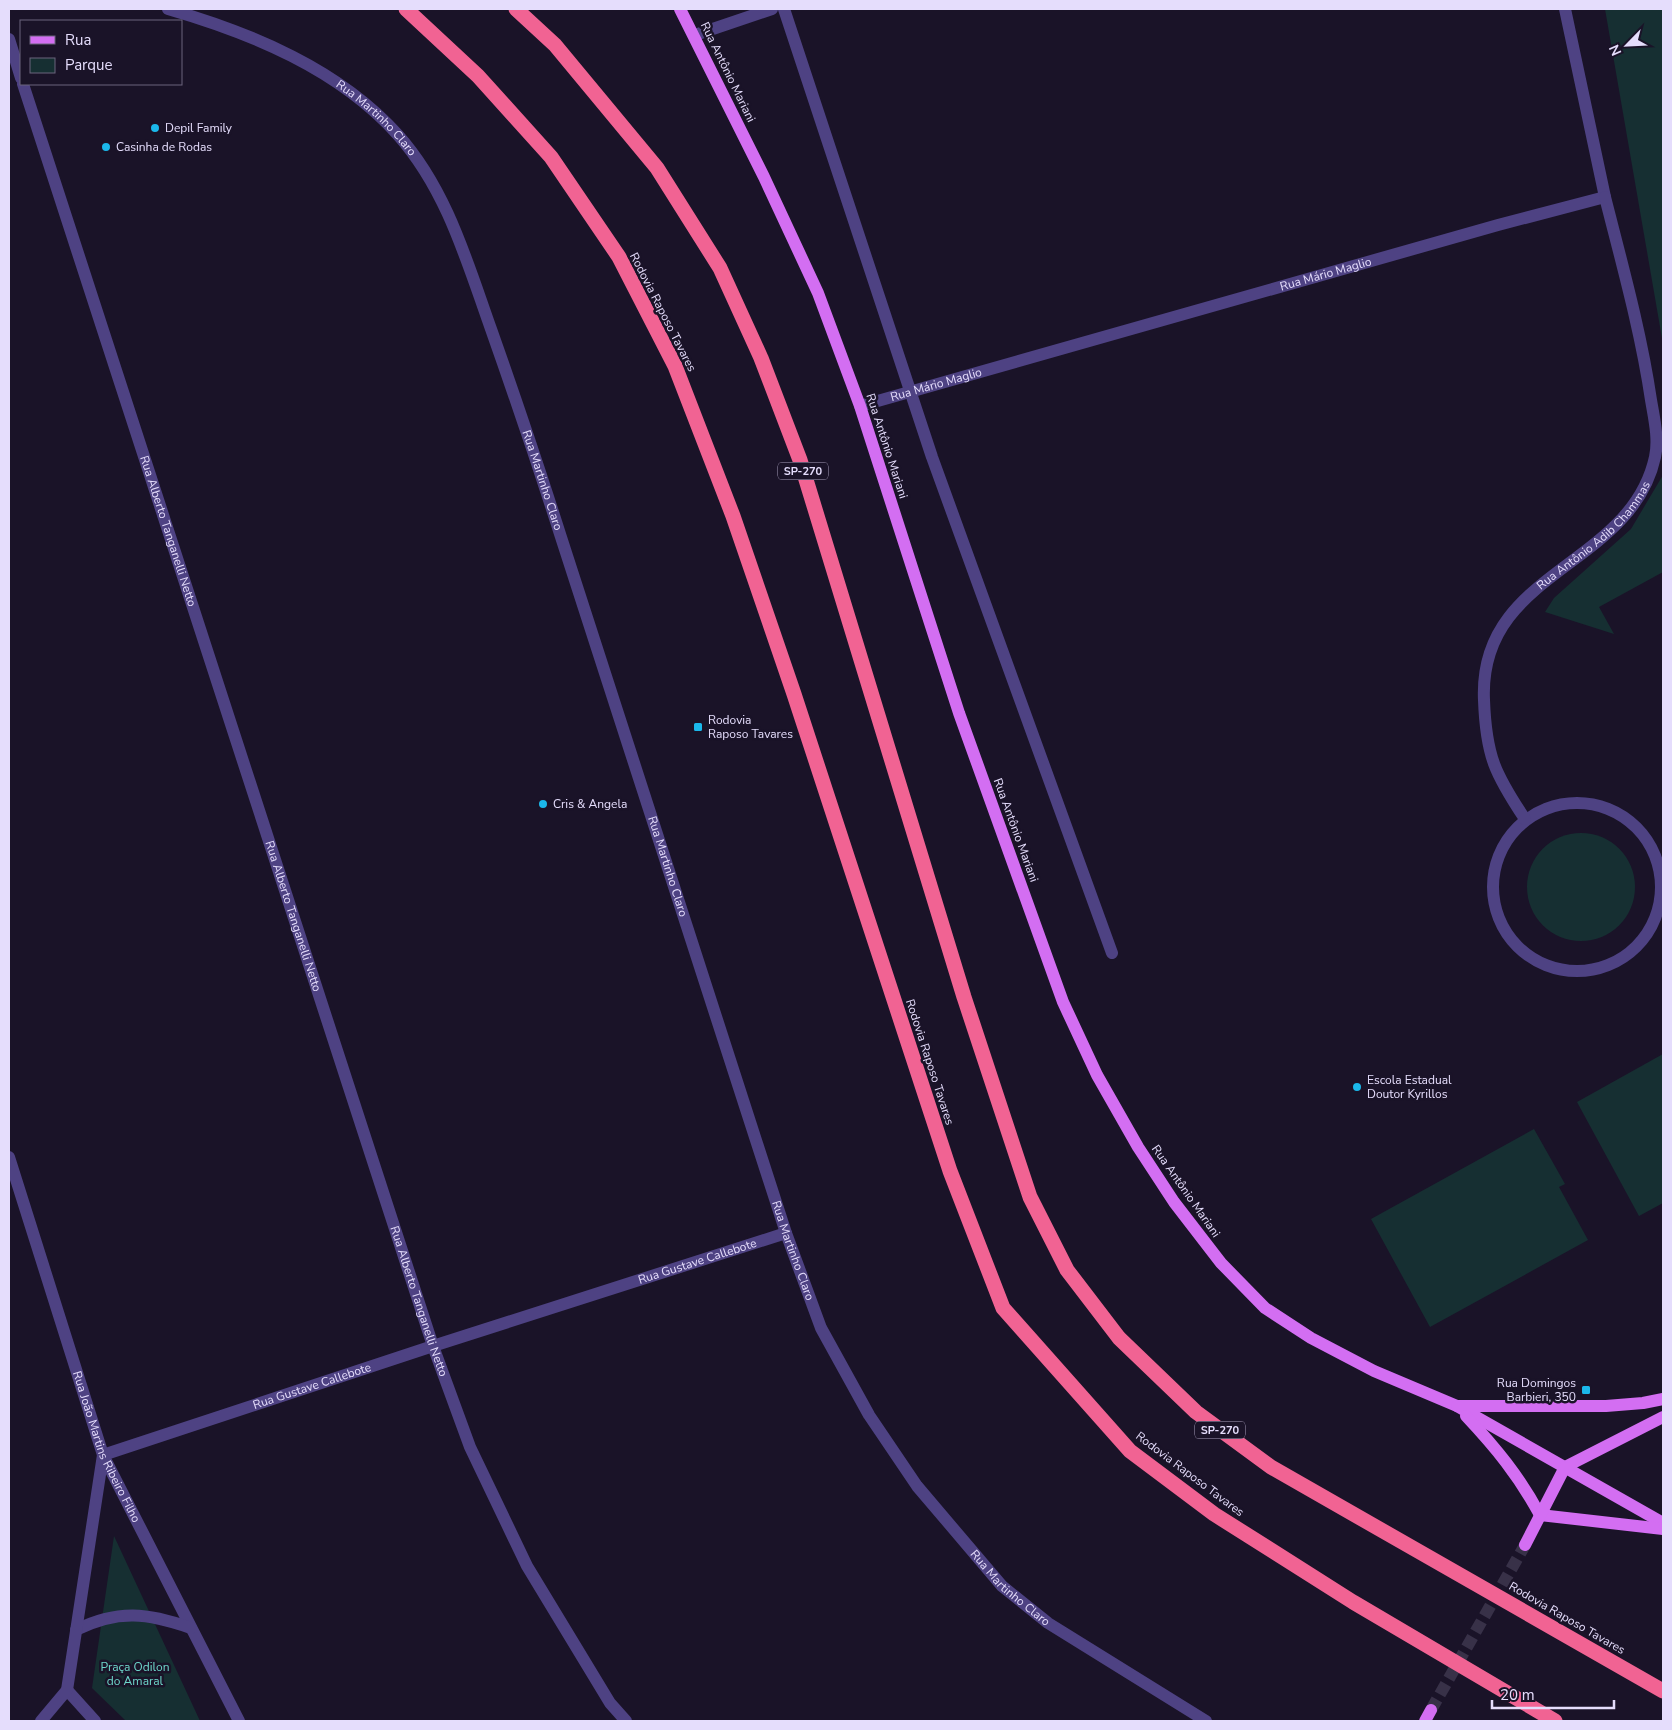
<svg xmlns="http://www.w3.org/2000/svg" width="1672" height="1730" font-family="'Nunito Sans',sans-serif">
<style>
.green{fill:#162f32}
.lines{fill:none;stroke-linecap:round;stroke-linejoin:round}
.major-tunnel{stroke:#383148;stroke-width:12;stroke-dasharray:12 6;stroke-linecap:butt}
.minor{stroke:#4e4283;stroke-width:12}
.major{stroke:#d36ef2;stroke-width:12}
.highway{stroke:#f16393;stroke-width:15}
.poi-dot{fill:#1bb8eb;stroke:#1a1328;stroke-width:2}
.labels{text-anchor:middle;stroke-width:5;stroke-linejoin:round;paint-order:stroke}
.shield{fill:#1a1328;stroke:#a8a0bc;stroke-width:1}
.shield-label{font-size:11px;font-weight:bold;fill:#e5ddfc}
.street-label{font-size:12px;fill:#e5ddfc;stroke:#1a1328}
.poi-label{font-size:12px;fill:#e5ddfc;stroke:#1a1328;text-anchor:start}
.park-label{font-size:12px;fill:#6ed7cb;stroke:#1a1328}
</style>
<rect width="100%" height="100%" fill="#1a1328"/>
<g class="green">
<path d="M 1605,9 L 1663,9 L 1663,344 Z"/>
<path d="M 1663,475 L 1663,572 L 1599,607 L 1614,634 L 1545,612 L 1554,598 L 1631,529 Z"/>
<circle cx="1581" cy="887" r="54"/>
<path d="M 1663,1054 L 1663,1203 L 1639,1216 L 1577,1102 Z"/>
<path d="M 1534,1129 L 1565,1184 L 1559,1187 L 1588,1240 L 1430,1327 L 1371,1219 Z"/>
<path d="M 114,1536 L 200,1721 L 126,1721 L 92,1688 Z"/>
</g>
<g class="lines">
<path class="major-tunnel" d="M 1431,1710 L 1525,1545"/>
<g class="minor">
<path id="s1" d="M 168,9 C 251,33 339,69 398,135 C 447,190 467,262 491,329 C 515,397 538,465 560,534 C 636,767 711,1000 786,1233 L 821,1328 L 869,1415 L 917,1486 L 1002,1586 L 1048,1623 L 1206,1721"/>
<path d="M 784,9 L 932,457 L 1112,953"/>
<path d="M 695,35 L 772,9"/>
<path d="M 9,39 L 21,78"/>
<path id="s2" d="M 23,84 L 433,1346 L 470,1447 L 527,1566 L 610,1703 L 626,1721"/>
<path id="s3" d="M 860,406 L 1498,225 L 1605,197 L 1565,9"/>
<circle cx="1577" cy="887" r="84"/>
<path id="s4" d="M 1525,819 C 1495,774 1486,756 1484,700 C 1478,570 1631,568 1655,457 C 1659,439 1654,418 1651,400 C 1641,332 1622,264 1605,197"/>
<path id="s5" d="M 9,1157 L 103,1455 L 239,1721"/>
<path id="s6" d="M 103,1455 L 433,1346 L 786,1233"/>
<path d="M 76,1630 C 118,1609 148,1613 191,1628"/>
<path d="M 67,1690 L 95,1721"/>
<path d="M 41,1721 L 67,1690 L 103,1455"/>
</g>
<g class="major">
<path d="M 680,9 L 764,177 L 818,293 L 860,406 L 959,713 L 1063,1002 L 1097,1075 L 1138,1147 L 1174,1202 L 1221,1263 L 1265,1308 L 1311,1338 L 1374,1371 L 1457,1406 L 1663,1523"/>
<path d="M 1457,1406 L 1606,1406 L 1643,1403 L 1663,1399"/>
<path d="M 1466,1416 C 1496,1448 1519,1476 1540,1515"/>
<path d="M 1540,1515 L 1663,1529"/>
<path d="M 1525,1545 L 1565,1467 L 1663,1417"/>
<path d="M 1425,1721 L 1431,1710"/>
</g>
<g class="highway">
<path d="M 406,9 L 478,76 L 551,157 L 619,257 L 675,366 L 733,516 L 794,694 L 950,1171 L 1003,1308 L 1130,1451 L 1214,1514 L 1353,1602 L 1555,1721"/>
<path d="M 516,9 L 555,45 L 657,168 L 720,268 L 761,358 L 800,460 L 964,997 L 1030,1197 L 1067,1270 L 1119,1338 L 1196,1412 L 1271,1467 L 1663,1691"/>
</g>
</g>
<g class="poi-dot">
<circle cx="155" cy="128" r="5"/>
<circle cx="106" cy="147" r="5"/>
<rect x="693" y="722" width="10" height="10" rx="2.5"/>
<circle cx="543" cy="804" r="5"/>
<circle cx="1357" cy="1087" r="5"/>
<rect x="1581" y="1385" width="10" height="10" rx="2.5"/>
</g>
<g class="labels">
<g class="shield">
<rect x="778" y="462.5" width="50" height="17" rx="4"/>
<rect x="1195" y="1421.5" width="50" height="17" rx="4"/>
</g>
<g class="shield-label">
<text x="803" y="475">SP-270</text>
<text x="1220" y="1434">SP-270</text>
</g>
<g class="street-label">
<text transform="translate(728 72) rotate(64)" y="4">Rua Antônio Mariani</text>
<text dy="4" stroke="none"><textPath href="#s1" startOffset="238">Rua Martinho Claro</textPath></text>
<text dy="4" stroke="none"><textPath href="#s3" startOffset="484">Rua Mário Maglio</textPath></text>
<text transform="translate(663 312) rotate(63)" y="4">Rodovia Raposo Tavares</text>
<text dy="4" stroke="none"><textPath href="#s3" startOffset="79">Rua Mário Maglio</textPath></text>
<text transform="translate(887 446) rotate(72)" y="4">Rua Antônio Mariani</text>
<text dy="4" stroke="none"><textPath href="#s1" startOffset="642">Rua Martinho Claro</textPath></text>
<text dy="4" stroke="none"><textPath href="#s2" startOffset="470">Rua Alberto Tanganelli Netto</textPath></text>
<text dy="4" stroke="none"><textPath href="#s4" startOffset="335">Rua Antônio Adib Chammas</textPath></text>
<text transform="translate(1016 830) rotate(70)" y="4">Rua Antônio Mariani</text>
<text dy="4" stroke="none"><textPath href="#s1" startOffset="1048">Rua Martinho Claro</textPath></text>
<text dy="4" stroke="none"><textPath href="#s2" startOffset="875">Rua Alberto Tanganelli Netto</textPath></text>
<text transform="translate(930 1062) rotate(72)" y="4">Rodovia Raposo Tavares</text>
<text transform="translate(1186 1191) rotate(55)" y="4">Rua Antônio Mariani</text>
<text dy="4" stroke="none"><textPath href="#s1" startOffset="1452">Rua Martinho Claro</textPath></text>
<text dy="4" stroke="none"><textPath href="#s6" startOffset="625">Rua Gustave Callebote</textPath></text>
<text dy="4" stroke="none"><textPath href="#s2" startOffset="1280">Rua Alberto Tanganelli Netto</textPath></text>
<text dy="4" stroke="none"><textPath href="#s6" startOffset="220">Rua Gustave Callebote</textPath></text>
<text dy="4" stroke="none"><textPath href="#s5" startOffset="306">Rua João Martins Ribeiro Filho</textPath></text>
<text transform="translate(1190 1474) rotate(37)" y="4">Rodovia Raposo Tavares</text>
<text dy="4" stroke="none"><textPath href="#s1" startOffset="1858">Rua Martinho Claro</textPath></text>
<text transform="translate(1567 1618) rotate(30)" y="4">Rodovia Raposo Tavares</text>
</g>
<g class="poi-label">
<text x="165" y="132">Depil Family</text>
<text x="116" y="151">Casinha de Rodas</text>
<text x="708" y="724">Rodovia<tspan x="708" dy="14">Raposo Tavares</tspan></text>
<text x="553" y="808">Cris &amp; Angela</text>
<text x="1367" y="1084">Escola Estadual<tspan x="1367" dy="14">Doutor Kyrillos</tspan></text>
<text x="1576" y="1387" text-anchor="end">Rua Domingos<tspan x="1576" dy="14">Barbieri, 350</tspan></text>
</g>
<g class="park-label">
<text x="135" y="1671">Praça Odilon<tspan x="135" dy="14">do Amaral</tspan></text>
</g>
</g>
<rect width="1672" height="1730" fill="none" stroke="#e5ddfc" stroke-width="20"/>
<rect x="20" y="20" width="162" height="65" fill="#1a1328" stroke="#6b647d"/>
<rect x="30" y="36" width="25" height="8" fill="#d36ef2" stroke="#6b647d"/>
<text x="65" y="45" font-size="15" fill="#e5ddfc">Rua</text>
<rect x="30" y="58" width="25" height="15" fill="#162f32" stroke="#6b647d"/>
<text x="65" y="70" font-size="15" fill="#e5ddfc">Parque</text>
<g transform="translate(1627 45) rotate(246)" stroke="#1a1328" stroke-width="4" paint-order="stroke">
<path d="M0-4L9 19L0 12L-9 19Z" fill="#e5ddfc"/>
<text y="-8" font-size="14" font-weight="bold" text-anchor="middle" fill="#e5ddfc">N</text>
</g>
<path d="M1492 1700v8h122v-8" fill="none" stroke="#e5ddfc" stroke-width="2.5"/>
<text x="1500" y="1700" font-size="15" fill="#e5ddfc" stroke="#1a1328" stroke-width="4" paint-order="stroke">20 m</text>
</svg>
